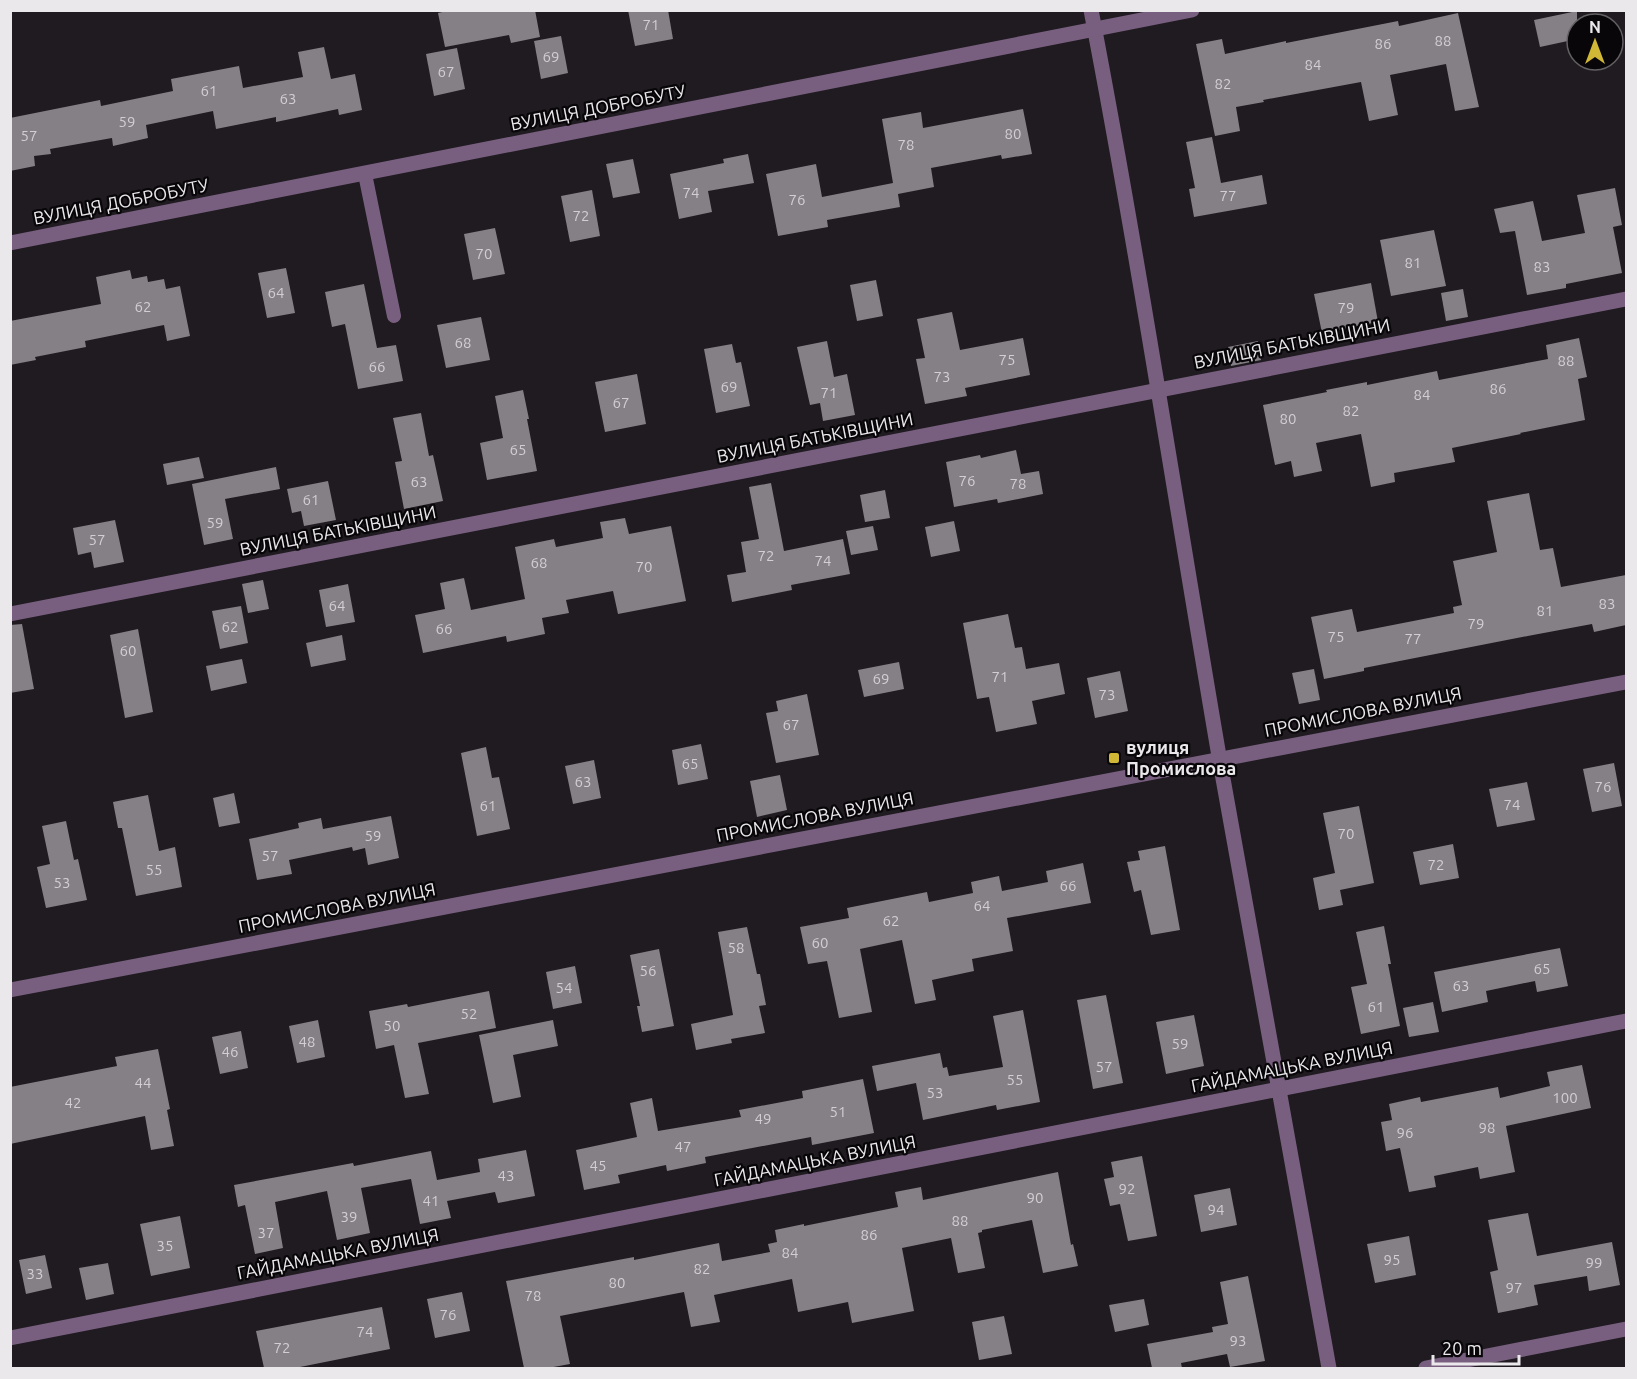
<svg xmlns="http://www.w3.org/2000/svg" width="1637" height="1379" font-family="Ubuntu,sans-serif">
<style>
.building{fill:#857f86}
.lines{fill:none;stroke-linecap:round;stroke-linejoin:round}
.service{stroke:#785f7f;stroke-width:14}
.minor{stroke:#785f7f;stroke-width:15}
.poi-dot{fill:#d0b736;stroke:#080608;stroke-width:2}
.labels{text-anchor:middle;stroke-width:4.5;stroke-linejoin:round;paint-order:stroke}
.number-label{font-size:15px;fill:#d2ced2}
.street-label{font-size:18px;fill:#ebe8ec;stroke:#080608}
.poi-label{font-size:18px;font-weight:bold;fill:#ebe8ec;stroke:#080608;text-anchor:start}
</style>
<rect width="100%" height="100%" fill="#1f1b20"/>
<g class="building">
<path d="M 451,10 L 535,10 L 540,37 L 511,43 L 509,35 L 445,47 L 438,13 Z"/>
<path d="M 628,10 L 668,10 L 673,39 L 635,46 Z"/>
<path d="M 1577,11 L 1577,39 L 1540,47 L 1534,20 Z"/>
<path d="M 1458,13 L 1479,107 L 1455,111 L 1446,64 L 1390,75 L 1398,115 L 1369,121 L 1361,82 L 1263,100 L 1264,102 L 1236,107 L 1240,131 L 1215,136 L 1196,44 L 1222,39 L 1225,54 L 1286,41 L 1286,43 L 1398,21 L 1399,26 Z"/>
<path d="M 561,36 L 568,73 L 541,79 L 534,41 Z"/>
<path d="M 324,47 L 331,79 L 355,74 L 362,110 L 339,115 L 338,109 L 276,122 L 276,117 L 216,129 L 213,111 L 146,125 L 148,138 L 113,146 L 112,138 L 50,149 L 51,154 L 34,156 L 35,166 L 10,171 L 10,118 L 100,100 L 101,106 L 173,91 L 171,79 L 239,66 L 243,88 L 303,77 L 298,52 Z"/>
<path d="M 457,48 L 465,89 L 434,96 L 426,54 Z"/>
<path d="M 1023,109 L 1032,154 L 1002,159 L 1001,155 L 931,168 L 934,187 L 898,194 L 900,207 L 827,220 L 828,227 L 778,236 L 766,174 L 816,164 L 822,197 L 893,183 L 882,119 L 921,112 L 923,128 Z"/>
<path d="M 1212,137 L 1221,183 L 1262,175 L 1267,204 L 1194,217 L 1189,189 L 1195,188 L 1186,142 Z"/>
<path d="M 748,154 L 754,183 L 708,191 L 712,212 L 679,219 L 670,174 L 724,163 L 723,159 Z"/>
<path d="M 633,159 L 640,193 L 613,198 L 606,164 Z"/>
<path d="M 1615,188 L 1622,225 L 1613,227 L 1622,273 L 1566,284 L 1566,288 L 1527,295 L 1515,231 L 1500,233 L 1494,209 L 1533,201 L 1542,241 L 1585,233 L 1577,195 Z"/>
<path d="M 592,190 L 600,236 L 570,242 L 561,196 Z"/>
<path d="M 495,228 L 505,274 L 473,280 L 464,234 Z"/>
<path d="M 1434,230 L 1446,286 L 1391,296 L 1380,240 Z"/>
<path d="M 286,268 L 295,313 L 267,318 L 258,273 Z"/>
<path d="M 130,270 L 132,279 L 147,276 L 148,282 L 164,279 L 166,289 L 180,286 L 190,336 L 167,341 L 164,325 L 85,341 L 86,347 L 35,357 L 36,360 L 10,365 L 10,321 L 101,304 L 96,277 Z"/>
<path d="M 876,280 L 883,316 L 857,321 L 850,285 Z"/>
<path d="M 1371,283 L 1378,322 L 1322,333 L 1314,294 Z"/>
<path d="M 364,284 L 377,348 L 396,345 L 403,381 L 358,389 L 345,324 L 332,327 L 325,292 Z"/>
<path d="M 1463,289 L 1468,317 L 1446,321 L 1441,293 Z"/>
<path d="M 952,312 L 960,350 L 1023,338 L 1030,375 L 965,388 L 967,396 L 925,404 L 916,359 L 925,358 L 917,319 Z"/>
<path d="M 481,317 L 490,360 L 446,368 L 437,325 Z"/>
<path d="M 1579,338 L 1587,377 L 1578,379 L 1585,420 L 1520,433 L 1521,434 L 1452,448 L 1455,462 L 1394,473 L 1395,482 L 1371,487 L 1361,434 L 1316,443 L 1322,471 L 1294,477 L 1291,461 L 1275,465 L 1263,405 L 1327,392 L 1326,390 L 1367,382 L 1367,385 L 1437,371 L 1439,380 L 1548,359 L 1546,345 Z"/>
<path d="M 827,341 L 834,377 L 847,374 L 855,415 L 823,421 L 820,403 L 810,405 L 797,347 Z"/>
<path d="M 1258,341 L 1261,360 L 1231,366 L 1228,347 Z"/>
<path d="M 732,344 L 736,363 L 741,362 L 750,406 L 716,413 L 704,349 Z"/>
<path d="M 637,374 L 646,424 L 605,432 L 595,382 Z"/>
<path d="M 523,390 L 529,419 L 527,419 L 537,471 L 487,480 L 480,443 L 503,438 L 495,396 Z"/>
<path d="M 421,413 L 429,456 L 433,455 L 443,501 L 404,509 L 395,462 L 402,461 L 393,418 Z"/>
<path d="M 1016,450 L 1021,474 L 1039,471 L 1043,494 L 998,503 L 997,499 L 954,507 L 946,462 L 980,455 L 981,458 Z"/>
<path d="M 199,457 L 204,478 L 167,485 L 163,464 Z"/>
<path d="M 276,467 L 280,489 L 225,499 L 233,539 L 204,545 L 192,484 Z"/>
<path d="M 328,481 L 336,520 L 304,526 L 301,511 L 292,513 L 287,489 Z"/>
<path d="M 771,483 L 784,551 L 843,539 L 850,574 L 791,585 L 792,590 L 732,602 L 727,575 L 746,572 L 741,542 L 759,539 L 749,487 Z"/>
<path d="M 885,490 L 890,518 L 865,522 L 860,495 Z"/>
<path d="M 1529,493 L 1540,550 L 1553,548 L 1561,587 L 1626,575 L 1626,625 L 1594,632 L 1592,624 L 1533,635 L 1364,668 L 1364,671 L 1324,679 L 1311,617 L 1352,609 L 1357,632 L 1454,613 L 1453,607 L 1462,605 L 1453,561 L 1497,552 L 1487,501 Z"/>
<path d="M 625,518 L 629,534 L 671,526 L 686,601 L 618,614 L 613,591 L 566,600 L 569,613 L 542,618 L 545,634 L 507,642 L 506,636 L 423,653 L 415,615 L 445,609 L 440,583 L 464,578 L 471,610 L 525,599 L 515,547 L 554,539 L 556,547 L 603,538 L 600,522 Z"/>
<path d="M 115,520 L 124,562 L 94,568 L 91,552 L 78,555 L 73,528 Z"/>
<path d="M 954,521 L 960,551 L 931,557 L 925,527 Z"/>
<path d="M 873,526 L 878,550 L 851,555 L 846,531 Z"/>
<path d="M 263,580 L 269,609 L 248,613 L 242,584 Z"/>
<path d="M 348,584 L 355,622 L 326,627 L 319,590 Z"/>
<path d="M 241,606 L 248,643 L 220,649 L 212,611 Z"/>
<path d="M 1008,614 L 1015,648 L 1022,647 L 1026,669 L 1059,663 L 1065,694 L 1032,701 L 1037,724 L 996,732 L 989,697 L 977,699 L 963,623 Z"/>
<path d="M 22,624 L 34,689 L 10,693 L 10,625 Z"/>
<path d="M 138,629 L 153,712 L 125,718 L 110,635 Z"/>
<path d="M 342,635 L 346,660 L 311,667 L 306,643 Z"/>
<path d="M 242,659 L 247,683 L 211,691 L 206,666 Z"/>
<path d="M 899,662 L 904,689 L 864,697 L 858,670 Z"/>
<path d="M 1314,669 L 1320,700 L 1299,704 L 1292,673 Z"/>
<path d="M 1120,671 L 1128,711 L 1095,718 L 1087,678 Z"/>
<path d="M 807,694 L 819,755 L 776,763 L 766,713 L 778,711 L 776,701 Z"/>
<path d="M 701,744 L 708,779 L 678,785 L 672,750 Z"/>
<path d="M 486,747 L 492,778 L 499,777 L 510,829 L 477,836 L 461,753 Z"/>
<path d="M 594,760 L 601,798 L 573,804 L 565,766 Z"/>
<path d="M 1614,763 L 1622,806 L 1592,812 L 1583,769 Z"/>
<path d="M 780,775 L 787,810 L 757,817 L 750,781 Z"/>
<path d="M 1527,782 L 1535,820 L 1497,827 L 1489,789 Z"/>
<path d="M 234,793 L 240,823 L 219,827 L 213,798 Z"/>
<path d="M 148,795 L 159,851 L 175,847 L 182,887 L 136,896 L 122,828 L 118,828 L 113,802 Z"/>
<path d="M 1359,806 L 1374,883 L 1340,890 L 1343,905 L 1319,910 L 1313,878 L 1335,873 L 1323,813 Z"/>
<path d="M 391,816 L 399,858 L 368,865 L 365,848 L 353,851 L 352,847 L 289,860 L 292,874 L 257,880 L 249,839 L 299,828 L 298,823 L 321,818 L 323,829 Z"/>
<path d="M 66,821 L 74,860 L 78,859 L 87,900 L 46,908 L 37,867 L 50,864 L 42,826 Z"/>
<path d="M 1453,844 L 1459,878 L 1420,885 L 1413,852 Z"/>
<path d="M 1165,846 L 1180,930 L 1151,935 L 1141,890 L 1134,892 L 1127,862 L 1140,860 L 1138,851 Z"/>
<path d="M 1083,863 L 1091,903 L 1007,918 L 1013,951 L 972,959 L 974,971 L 932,980 L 936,1000 L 915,1004 L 902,940 L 860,949 L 872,1012 L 839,1018 L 827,961 L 808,964 L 800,927 L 849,918 L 847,908 L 927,892 L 929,902 L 973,893 L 971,882 L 999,876 L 1002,891 L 1048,882 L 1046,871 Z"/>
<path d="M 1384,926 L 1391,964 L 1388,964 L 1400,1026 L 1361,1034 L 1351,987 L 1367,984 L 1356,932 Z"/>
<path d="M 747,927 L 757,974 L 760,974 L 766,1005 L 759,1006 L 765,1033 L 731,1039 L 732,1043 L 696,1050 L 691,1024 L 733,1015 L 718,932 Z"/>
<path d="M 1560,948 L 1568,986 L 1537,992 L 1535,981 L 1486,991 L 1488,1002 L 1442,1012 L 1434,972 Z"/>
<path d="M 659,949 L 674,1026 L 642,1032 L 637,1006 L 640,1006 L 630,955 Z"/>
<path d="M 575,966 L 582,1003 L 553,1009 L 546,972 Z"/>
<path d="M 489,991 L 496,1028 L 418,1043 L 429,1094 L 405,1098 L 394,1045 L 376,1049 L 369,1011 L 407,1004 L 408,1007 Z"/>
<path d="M 1106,995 L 1123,1083 L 1093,1089 L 1077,1000 Z"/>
<path d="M 1433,1002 L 1439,1032 L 1409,1037 L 1403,1008 Z"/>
<path d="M 1023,1010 L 1040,1102 L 997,1110 L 996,1105 L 923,1120 L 916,1083 L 877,1091 L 872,1066 L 940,1053 L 943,1068 L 947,1067 L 949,1076 L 1003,1067 L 993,1016 Z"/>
<path d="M 1194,1015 L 1204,1066 L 1166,1074 L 1156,1022 Z"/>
<path d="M 318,1020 L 325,1057 L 297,1063 L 289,1026 Z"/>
<path d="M 553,1020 L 558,1046 L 513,1055 L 521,1097 L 493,1103 L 479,1035 Z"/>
<path d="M 241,1031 L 248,1068 L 220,1074 L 212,1037 Z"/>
<path d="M 158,1049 L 170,1109 L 167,1110 L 174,1146 L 151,1150 L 145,1116 L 10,1144 L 10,1087 L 117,1066 L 115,1057 Z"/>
<path d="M 1582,1065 L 1591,1108 L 1506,1126 L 1515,1172 L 1480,1179 L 1478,1167 L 1434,1176 L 1436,1187 L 1409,1192 L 1400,1148 L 1386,1151 L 1381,1122 L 1392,1120 L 1389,1104 L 1420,1097 L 1421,1102 L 1498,1087 L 1500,1098 L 1550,1086 L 1547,1072 Z"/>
<path d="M 863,1079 L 874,1133 L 812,1145 L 811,1137 L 705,1157 L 706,1163 L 667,1171 L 666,1165 L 618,1175 L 620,1183 L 584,1190 L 576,1150 L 637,1137 L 630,1103 L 652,1098 L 658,1131 L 741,1117 L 739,1110 L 803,1098 L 802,1091 Z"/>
<path d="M 526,1150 L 535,1196 L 498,1203 L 495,1192 L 447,1201 L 451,1218 L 420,1224 L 411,1179 L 361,1188 L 370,1233 L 337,1240 L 327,1191 L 275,1202 L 283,1248 L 255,1254 L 245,1205 L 238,1207 L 234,1185 L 353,1163 L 354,1166 L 431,1151 L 437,1180 L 480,1172 L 478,1159 Z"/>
<path d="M 1142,1156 L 1157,1236 L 1128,1241 L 1120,1204 L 1110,1206 L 1104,1179 L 1114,1177 L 1111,1162 Z"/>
<path d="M 1058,1172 L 1071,1245 L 1073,1244 L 1078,1266 L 1043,1273 L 1032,1220 L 982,1230 L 982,1232 L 978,1233 L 985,1268 L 958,1273 L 951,1238 L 902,1248 L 914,1311 L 852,1323 L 848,1302 L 798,1312 L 792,1279 L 714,1295 L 720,1322 L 691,1327 L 684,1292 L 560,1316 L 570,1364 L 548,1368 L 524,1368 L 506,1281 L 634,1257 L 634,1260 L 719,1243 L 722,1261 L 770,1252 L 768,1244 L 777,1242 L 775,1230 L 804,1224 L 804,1226 L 898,1207 L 895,1192 L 921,1187 L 923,1200 Z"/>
<path d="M 1230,1188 L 1237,1225 L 1201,1232 L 1194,1195 Z"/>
<path d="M 1528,1213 L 1537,1256 L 1612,1242 L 1620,1285 L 1589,1291 L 1587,1276 L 1534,1285 L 1538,1305 L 1498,1313 L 1490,1272 L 1498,1270 L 1488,1220 Z"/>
<path d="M 180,1216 L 190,1268 L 151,1276 L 140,1224 Z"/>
<path d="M 1409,1236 L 1416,1275 L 1375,1283 L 1367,1244 Z"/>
<path d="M 45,1255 L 52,1288 L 26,1294 L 19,1260 Z"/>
<path d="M 108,1263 L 114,1294 L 86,1300 L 79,1268 Z"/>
<path d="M 1248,1276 L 1265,1361 L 1230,1367 L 1227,1354 L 1181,1363 L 1182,1368 L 1152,1368 L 1147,1344 L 1213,1332 L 1212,1327 L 1228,1324 L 1220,1282 Z"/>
<path d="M 462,1292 L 470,1331 L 435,1338 L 427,1299 Z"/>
<path d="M 1144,1299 L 1149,1325 L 1115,1332 L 1109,1305 Z"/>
<path d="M 382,1307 L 390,1349 L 295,1368 L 264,1368 L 256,1331 Z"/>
<path d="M 1004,1316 L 1012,1354 L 979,1360 L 972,1322 Z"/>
</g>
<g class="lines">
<path class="service" d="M 365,174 L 394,316"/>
<g class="minor">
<path d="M 1091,10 C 1139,260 1177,511 1220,762 C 1255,964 1292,1166 1329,1368"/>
<path d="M 10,243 L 1192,10"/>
<path d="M 10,614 L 1626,299"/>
<path d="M 10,990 L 1626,682"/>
<path d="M 10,1338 L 1626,1021"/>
<path d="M 1426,1368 L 1626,1329"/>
</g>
</g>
<rect class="poi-dot" x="1108" y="752" width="12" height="12" rx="3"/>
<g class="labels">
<g class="number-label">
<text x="651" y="30">71</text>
<text x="1443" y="46">88</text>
<text x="1383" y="49">86</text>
<text x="551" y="62">69</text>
<text x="1313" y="70">84</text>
<text x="446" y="77">67</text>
<text x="1223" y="89">82</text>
<text x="209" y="96">61</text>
<text x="288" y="104">63</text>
<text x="127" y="127">59</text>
<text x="1013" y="139">80</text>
<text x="29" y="141">57</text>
<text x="906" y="150">78</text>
<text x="691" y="198">74</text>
<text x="1228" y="201">77</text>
<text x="797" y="205">76</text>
<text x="581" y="221">72</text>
<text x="484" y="259">70</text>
<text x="1413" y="268">81</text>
<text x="1542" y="272">83</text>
<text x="276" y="298">64</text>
<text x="143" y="312">62</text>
<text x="1346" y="313">79</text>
<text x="463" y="348">68</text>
<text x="1007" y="365">75</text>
<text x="1566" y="366">88</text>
<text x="377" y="372">66</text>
<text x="942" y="382">73</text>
<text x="729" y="392">69</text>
<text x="1498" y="394">86</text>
<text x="829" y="398">71</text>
<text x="1422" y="400">84</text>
<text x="621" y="408">67</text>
<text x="1351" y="416">82</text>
<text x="1288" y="424">80</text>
<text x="518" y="455">65</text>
<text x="967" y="486">76</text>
<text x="419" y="487">63</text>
<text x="1018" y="489">78</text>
<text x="311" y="505">61</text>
<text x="215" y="528">59</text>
<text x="97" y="545">57</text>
<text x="766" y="561">72</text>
<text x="823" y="566">74</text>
<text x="539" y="568">68</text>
<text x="644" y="572">70</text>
<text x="1607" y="609">83</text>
<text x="337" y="611">64</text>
<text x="1545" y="616">81</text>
<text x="1476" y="629">79</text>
<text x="230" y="632">62</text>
<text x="444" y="634">66</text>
<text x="1336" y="642">75</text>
<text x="1413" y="644">77</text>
<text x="128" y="656">60</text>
<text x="1000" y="682">71</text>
<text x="881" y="684">69</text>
<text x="1107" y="700">73</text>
<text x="791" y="730">67</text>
<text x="690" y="769">65</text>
<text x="583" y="787">63</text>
<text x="1603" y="792">76</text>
<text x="1512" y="810">74</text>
<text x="488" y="811">61</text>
<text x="1346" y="839">70</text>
<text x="373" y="841">59</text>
<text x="270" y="861">57</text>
<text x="1436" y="870">72</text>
<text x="154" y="875">55</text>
<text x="62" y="888">53</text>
<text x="1068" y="891">66</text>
<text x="982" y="911">64</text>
<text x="891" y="926">62</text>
<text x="820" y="948">60</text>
<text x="736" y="953">58</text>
<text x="1542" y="974">65</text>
<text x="648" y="976">56</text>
<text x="1461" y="991">63</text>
<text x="564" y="993">54</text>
<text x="1376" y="1012">61</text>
<text x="469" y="1019">52</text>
<text x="392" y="1031">50</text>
<text x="307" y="1047">48</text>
<text x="1180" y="1049">59</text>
<text x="230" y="1057">46</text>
<text x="1104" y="1072">57</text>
<text x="1015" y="1085">55</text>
<text x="143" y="1088">44</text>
<text x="935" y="1098">53</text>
<text x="1565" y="1103">100</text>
<text x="73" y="1108">42</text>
<text x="838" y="1117">51</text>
<text x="763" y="1124">49</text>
<text x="1487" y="1133">98</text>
<text x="1405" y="1138">96</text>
<text x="683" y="1152">47</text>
<text x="598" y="1171">45</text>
<text x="506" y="1181">43</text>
<text x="1127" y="1194">92</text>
<text x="1035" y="1203">90</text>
<text x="431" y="1206">41</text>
<text x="1216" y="1215">94</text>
<text x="349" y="1222">39</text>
<text x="960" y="1226">88</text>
<text x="266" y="1238">37</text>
<text x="869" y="1240">86</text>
<text x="165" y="1251">35</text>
<text x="790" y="1258">84</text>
<text x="1392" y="1265">95</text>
<text x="1594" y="1268">99</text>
<text x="702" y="1274">82</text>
<text x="35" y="1279">33</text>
<text x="617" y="1288">80</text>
<text x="1514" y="1293">97</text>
<text x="533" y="1301">78</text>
<text x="448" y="1320">76</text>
<text x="365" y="1337">74</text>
<text x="1238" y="1346">93</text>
<text x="282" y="1353">72</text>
</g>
<g class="street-label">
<text transform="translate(598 108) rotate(-11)" y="6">ВУЛИЦЯ ДОБРОБУТУ</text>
<text transform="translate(121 202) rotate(-11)" y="6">ВУЛИЦЯ ДОБРОБУТУ</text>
<text transform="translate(1292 344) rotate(-11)" y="6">ВУЛИЦЯ БАТЬКІВЩИНИ</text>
<text transform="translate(815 438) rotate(-11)" y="6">ВУЛИЦЯ БАТЬКІВЩИНИ</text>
<text transform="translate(338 531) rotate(-11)" y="6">ВУЛИЦЯ БАТЬКІВЩИНИ</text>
<text transform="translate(1363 712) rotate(-11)" y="6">ПРОМИСЛОВА ВУЛИЦЯ</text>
<text transform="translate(815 817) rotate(-11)" y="6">ПРОМИСЛОВА ВУЛИЦЯ</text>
<text transform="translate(337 908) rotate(-11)" y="6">ПРОМИСЛОВА ВУЛИЦЯ</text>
<text transform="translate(1292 1067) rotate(-11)" y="6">ГАЙДАМАЦЬКА ВУЛИЦЯ</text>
<text transform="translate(815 1161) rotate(-11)" y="6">ГАЙДАМАЦЬКА ВУЛИЦЯ</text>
<text transform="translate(338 1254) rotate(-11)" y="6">ГАЙДАМАЦЬКА ВУЛИЦЯ</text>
</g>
<g class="poi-label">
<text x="1126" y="754">вулиця<tspan x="1126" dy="21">Промислова</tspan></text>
</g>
</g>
<rect width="1637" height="1379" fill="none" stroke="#ebe8ec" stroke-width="24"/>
<g transform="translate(1595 42)"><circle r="28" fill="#080608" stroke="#636063" stroke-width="1.5"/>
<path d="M0-4.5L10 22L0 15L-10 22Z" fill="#d0b736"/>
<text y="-9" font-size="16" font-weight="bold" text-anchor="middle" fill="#ebe8ec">N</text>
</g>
<path d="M1433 1355v9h86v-9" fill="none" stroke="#ebe8ec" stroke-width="3"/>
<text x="1442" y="1355" font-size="18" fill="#ebe8ec" stroke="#080608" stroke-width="4.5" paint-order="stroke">20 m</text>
</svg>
